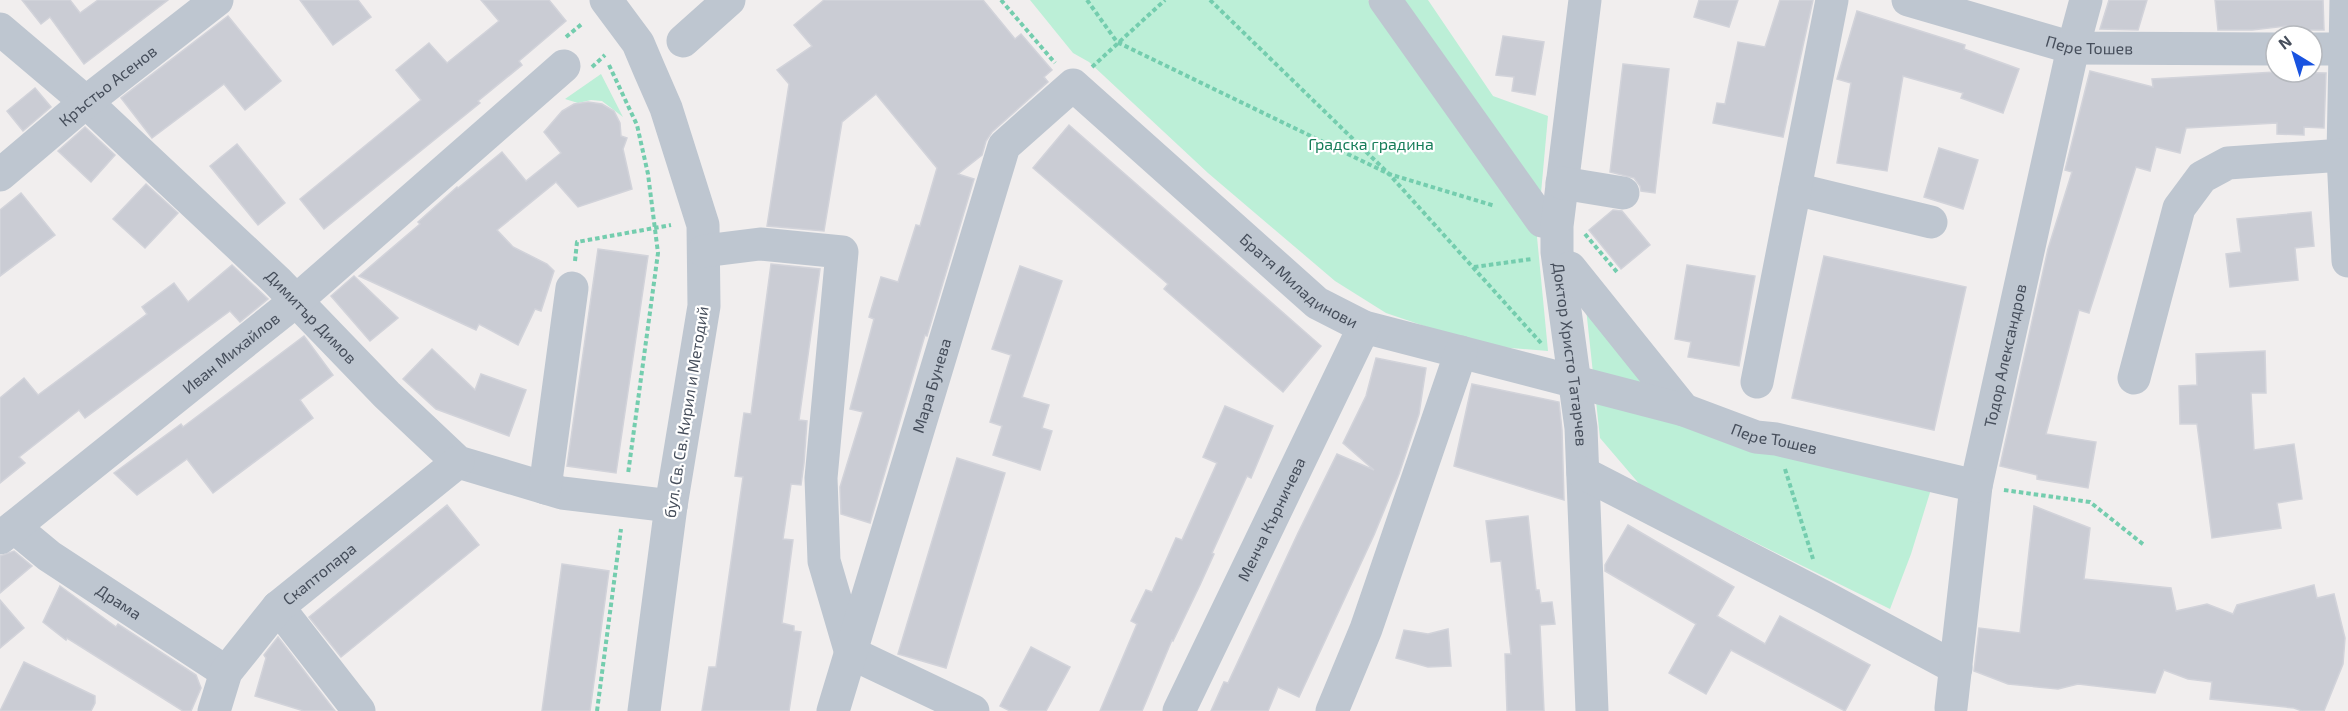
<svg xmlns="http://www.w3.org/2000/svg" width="2348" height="711" font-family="'Exo 2',sans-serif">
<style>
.green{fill:#bcefd7}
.building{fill:#caccd4;stroke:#d2d3da;stroke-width:1.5}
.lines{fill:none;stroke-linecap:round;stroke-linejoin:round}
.path{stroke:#74cdae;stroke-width:4;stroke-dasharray:4.5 3;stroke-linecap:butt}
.minor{stroke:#bec6d0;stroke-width:33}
.labels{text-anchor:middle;stroke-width:4.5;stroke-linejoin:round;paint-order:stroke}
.street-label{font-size:16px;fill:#464e5b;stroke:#fff}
.park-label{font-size:16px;fill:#177d59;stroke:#fff}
</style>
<rect width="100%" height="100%" fill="#f1eeee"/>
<g class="green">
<path d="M 1030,0 L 1368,0 L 1379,15 L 1403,0 L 1428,0 L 1493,96 L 1548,116 L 1537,237 L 1548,351 L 1499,347 L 1445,333 L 1386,313 L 1335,281 L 1208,173 L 1089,62 L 1073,53 Z"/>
<path d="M 601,74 L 623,117 L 602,101 L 591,100 L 578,103 L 565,99 Z"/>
<path d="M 1585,299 L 1678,418 L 1932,486 L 1911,554 L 1890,609 L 1641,486 L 1600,438 Z"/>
</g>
<g class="building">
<path d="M 22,0 L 70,0 L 80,13 L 98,0 L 168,0 L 84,64 L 50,17 L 41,24 Z"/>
<path d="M 300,0 L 358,0 L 371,17 L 333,45 Z"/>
<path d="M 481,0 L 549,0 L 566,21 L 519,61 L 522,65 L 478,101 L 480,103 L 324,229 L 300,199 L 421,100 L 396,70 L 429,43 L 447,63 L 499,21 Z"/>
<path d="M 824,0 L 983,0 L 1015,39 L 1021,34 L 1052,70 L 1044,77 L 1048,82 L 992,132 L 986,141 L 982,155 L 958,174 L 974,179 L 927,336 L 925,335 L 870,523 L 841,514 L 840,487 L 863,412 L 850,409 L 874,319 L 869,317 L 881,277 L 898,282 L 916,225 L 920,226 L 937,168 L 876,94 L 842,122 L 824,231 L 767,226 L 789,84 L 777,70 L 812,46 L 794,25 Z"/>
<path d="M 1699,0 L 1738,0 L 1729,27 L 1694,17 Z"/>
<path d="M 1780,0 L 1813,0 L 1783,137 L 1713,123 L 1717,103 L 1725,104 L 1738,42 L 1765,47 Z"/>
<path d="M 2109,0 L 2147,0 L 2138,30 L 2100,29 Z"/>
<path d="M 2215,0 L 2323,0 L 2324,30 L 2311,30 L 2299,36 L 2289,36 L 2286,34 L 2286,26 L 2252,30 L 2218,30 Z"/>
<path d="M 1857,11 L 1965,45 L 1964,49 L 2019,69 L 2003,113 L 1961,98 L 1963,93 L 1903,76 L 1887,171 L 1837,163 L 1851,83 L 1837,79 Z"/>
<path d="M 228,16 L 281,81 L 245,110 L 224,84 L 152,138 L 121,98 Z"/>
<path d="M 1503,36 L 1544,42 L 1535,95 L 1512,91 L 1514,77 L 1496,75 Z"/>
<path d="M 1623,64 L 1669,69 L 1655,193 L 1641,191 L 1640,186 L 1634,178 L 1610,172 Z"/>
<path d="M 2090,71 L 2153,87 L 2152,79 L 2276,72 L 2326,73 L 2324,128 L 2304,127 L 2304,135 L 2277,134 L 2277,123 L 2186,128 L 2180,153 L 2156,147 L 2150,171 L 2136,167 L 2089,313 L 2079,310 L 2046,434 L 2096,442 L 2088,488 L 2037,479 L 2037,475 L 2000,466 L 2048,249 L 2072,172 L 2065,170 Z"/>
<path d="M 35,88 L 51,107 L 23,131 L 7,111 Z"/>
<path d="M 588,102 L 602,104 L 614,111 L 620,123 L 621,136 L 627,138 L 623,149 L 632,189 L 578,207 L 556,182 L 497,230 L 513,247 L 547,264 L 554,271 L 541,311 L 535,309 L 518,345 L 479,324 L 476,330 L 359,276 L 420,224 L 418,222 L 457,187 L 458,188 L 502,152 L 526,181 L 561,153 L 544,132 L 562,111 L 574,104 Z"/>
<path d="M 1069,125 L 1321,346 L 1283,392 L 1164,289 L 1168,284 L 1033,168 Z"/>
<path d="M 85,127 L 115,155 L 91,182 L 58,151 Z"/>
<path d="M 237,144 L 285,203 L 258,225 L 210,166 Z"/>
<path d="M 1939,148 L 1978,160 L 1963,209 L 1924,197 Z"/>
<path d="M 146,184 L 178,213 L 145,248 L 113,219 Z"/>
<path d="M 21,193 L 55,235 L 0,276 L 0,210 Z"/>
<path d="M 1613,210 L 1622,211 L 1650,245 L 1621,269 L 1589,230 Z"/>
<path d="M 2311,212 L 2314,246 L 2295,248 L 2298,280 L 2230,287 L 2226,254 L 2241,252 L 2237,219 Z"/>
<path d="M 598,249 L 648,256 L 616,473 L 567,466 Z"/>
<path d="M 1824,256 L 1966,287 L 1934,430 L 1792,398 Z"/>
<path d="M 771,264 L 820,269 L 799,420 L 807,421 L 804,463 L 801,485 L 791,484 L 783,539 L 793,540 L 782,623 L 794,626 L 794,631 L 801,632 L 789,711 L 702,711 L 709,667 L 716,667 L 743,477 L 735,476 L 744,413 L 751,414 Z"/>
<path d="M 232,265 L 268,299 L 240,322 L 230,311 L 85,418 L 79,410 L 19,457 L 25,463 L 0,483 L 0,398 L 24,378 L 38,395 L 147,314 L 142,307 L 174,283 L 188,302 Z"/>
<path d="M 1687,265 L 1755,276 L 1739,366 L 1688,357 L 1691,342 L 1675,339 Z"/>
<path d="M 1020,266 L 1062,281 L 1022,397 L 1049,405 L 1042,428 L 1052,431 L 1040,470 L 993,455 L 1002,426 L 990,422 L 1011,355 L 992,349 Z"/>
<path d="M 354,276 L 398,318 L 370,341 L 331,296 Z"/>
<path d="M 304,336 L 333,375 L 300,400 L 313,418 L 213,493 L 187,459 L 137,495 L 114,473 L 181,424 L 183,427 Z"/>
<path d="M 432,349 L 475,390 L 481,374 L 526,390 L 509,436 L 436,409 L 403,379 Z"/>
<path d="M 2265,351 L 2266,393 L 2251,393 L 2254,450 L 2294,444 L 2302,499 L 2277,503 L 2281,528 L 2212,538 L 2197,424 L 2180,424 L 2179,386 L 2197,385 L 2196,354 Z"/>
<path d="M 1376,358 L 1426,368 L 1419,414 L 1399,474 L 1374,535 L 1299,697 L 1278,687 L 1268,711 L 1211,711 L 1224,682 L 1228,683 L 1298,533 L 1337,454 L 1374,470 L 1343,443 L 1366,396 Z"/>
<path d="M 1472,384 L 1559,402 L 1562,430 L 1564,500 L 1454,466 Z"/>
<path d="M 1225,406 L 1273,426 L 1251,478 L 1247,476 L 1212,553 L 1214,554 L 1200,585 L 1173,641 L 1172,640 L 1142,711 L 1100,711 L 1137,624 L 1131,621 L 1146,590 L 1152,592 L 1176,538 L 1182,540 L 1217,463 L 1203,457 Z"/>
<path d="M 957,458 L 1005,473 L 946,668 L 898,654 Z"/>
<path d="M 447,505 L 479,545 L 341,657 L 309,617 Z"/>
<path d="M 2034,506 L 2090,528 L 2084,579 L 2171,588 L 2176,611 L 2207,604 L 2233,614 L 2237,605 L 2314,585 L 2317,598 L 2334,594 L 2345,638 L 2343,664 L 2324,711 L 2302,711 L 2294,708 L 2210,699 L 2212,682 L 2188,679 L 2164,670 L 2155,693 L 2078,684 L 2058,689 L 2008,684 L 1974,671 L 1979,628 L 2020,633 Z"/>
<path d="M 1528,516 L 1536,590 L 1539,590 L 1541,603 L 1552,602 L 1555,624 L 1540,625 L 1544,711 L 1507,711 L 1505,654 L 1511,654 L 1501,561 L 1491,562 L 1486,521 Z"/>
<path d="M 1628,525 L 1734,587 L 1717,616 L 1765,644 L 1780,616 L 1870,665 L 1845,711 L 1731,650 L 1706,694 L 1669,673 L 1696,624 L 1605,571 L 1605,565 Z"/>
<path d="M 14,551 L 32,566 L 0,593 L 0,556 Z"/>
<path d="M 562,564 L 609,571 L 590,711 L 542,711 Z"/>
<path d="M 60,586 L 116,627 L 118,624 L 196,675 L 201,688 L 191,711 L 183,711 L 67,638 L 66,640 L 43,622 Z"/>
<path d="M 0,600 L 24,628 L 0,648 Z"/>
<path d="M 1448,629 L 1451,666 L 1428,667 L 1396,658 L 1404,630 L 1428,634 Z"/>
<path d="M 278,637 L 335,711 L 304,711 L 255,696 L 266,658 L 264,655 Z"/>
<path d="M 1031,647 L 1070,667 L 1046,711 L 1010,711 L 1000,706 Z"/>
<path d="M 24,662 L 95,696 L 95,703 L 91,711 L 0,711 Z"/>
</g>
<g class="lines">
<g class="path">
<path d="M 1001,0 L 1055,63"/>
<path d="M 1087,0 L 1117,42 L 1389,174 L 1495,206"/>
<path d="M 1210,0 L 1389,174 L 1541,343"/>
<path d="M 566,37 L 583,23"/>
<path d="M 609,65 L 637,125 L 648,174 L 658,253 L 628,474"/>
<path d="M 592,67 L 605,55"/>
<path d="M 1092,67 L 1165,0"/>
<path d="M 1585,234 L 1617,272"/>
<path d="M 575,261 L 577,242 L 671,225"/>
<path d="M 1474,267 L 1532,259"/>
<path d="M 1785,469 L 1813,559"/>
<path d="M 2004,490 L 2090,502 L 2144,545"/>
<path d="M 597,711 L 621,529"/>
</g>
<g class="minor">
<path d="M 606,0 L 638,43 L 649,69 L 666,108 L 703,225 L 704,306 L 671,506 L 644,711"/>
<path d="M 1385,0 L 1542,221"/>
<path id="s1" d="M 1585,0 L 1557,226 L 1557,252 L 1581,428 L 1592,711"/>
<path id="s2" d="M 1908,0 L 2073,48 L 2276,49"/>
<path d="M 2346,0 L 2343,155 L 2348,261"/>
<path id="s3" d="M 0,29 L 86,102 L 277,281 L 387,395 L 458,462 L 562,493 L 671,506"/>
<path d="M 683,41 L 729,0"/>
<path d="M 2312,49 L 2348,49"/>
<path id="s4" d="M 0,175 L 86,102 L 217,0"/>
<path d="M 1562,183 L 1623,193"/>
<path d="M 1795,189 L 1931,222"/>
<path d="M 704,251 L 760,244 L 842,252 L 821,478 L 824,561 L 851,653 L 973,711"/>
<path d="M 1570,268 L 1684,410"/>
<path d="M 2134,378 L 2179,208 L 2202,177 L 2228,163 L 2343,155"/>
<path d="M 1757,382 L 1832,0"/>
<path d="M 1583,473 L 1824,597 L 1956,668"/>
<path d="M 545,488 L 572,288"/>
<path id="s5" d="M 14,527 L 49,556 L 226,672"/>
<path id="s6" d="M 0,538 L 297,300 L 564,66"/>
<path d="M 278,607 L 359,711"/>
<path id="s7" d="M 1951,708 L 1976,486 L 2073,48 L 2086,0"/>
<path id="s8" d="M 214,711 L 226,672 L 278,607 L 458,462"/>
<path id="s9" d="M 833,711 L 1004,146 L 1073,85 L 1317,303 L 1364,327 L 1684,410 L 1756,437 L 1776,439 L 1976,486"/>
<path id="s10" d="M 1179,711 L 1364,327"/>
<path d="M 1332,711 L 1366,629 L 1461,352"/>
</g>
</g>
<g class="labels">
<g class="street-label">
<text dy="6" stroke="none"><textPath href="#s2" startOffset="188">Пере Тошев</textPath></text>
<text dy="6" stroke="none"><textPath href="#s4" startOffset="140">Кръстьо Асенов</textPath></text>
<text dy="6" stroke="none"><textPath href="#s9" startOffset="982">Братя Миладинови</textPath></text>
<text dy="6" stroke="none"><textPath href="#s3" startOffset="424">Димитър Димов</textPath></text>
<text dy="6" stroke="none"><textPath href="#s6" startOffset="296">Иван Михайлов</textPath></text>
<text dy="6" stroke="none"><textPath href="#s1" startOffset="357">Доктор Христо Татарчев</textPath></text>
<text dy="6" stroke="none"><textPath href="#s7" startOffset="357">Тодор Александров</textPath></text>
<text dy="6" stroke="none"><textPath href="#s9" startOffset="340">Мара Бунева</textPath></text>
<text transform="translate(686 412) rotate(-81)" y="6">бул. Св. Св. Кирил и Методий</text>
<text dy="6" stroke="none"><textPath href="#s9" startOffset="1488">Пере Тошев</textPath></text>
<text dy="6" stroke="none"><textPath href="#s10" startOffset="213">Менча Кърничева</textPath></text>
<text dy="6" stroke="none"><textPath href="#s8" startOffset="177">Скаптопара</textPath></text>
<text dy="6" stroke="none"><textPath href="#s5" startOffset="129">Драма</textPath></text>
</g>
<g class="park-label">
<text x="1371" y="150">Градска градина</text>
</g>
</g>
<g transform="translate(2294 54) rotate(322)"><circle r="28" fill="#ffffff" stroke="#b5b8bd" stroke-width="1.5"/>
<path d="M0-4.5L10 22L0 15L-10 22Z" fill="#1953e0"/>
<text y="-9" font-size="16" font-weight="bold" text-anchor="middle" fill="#464e5b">N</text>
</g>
</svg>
